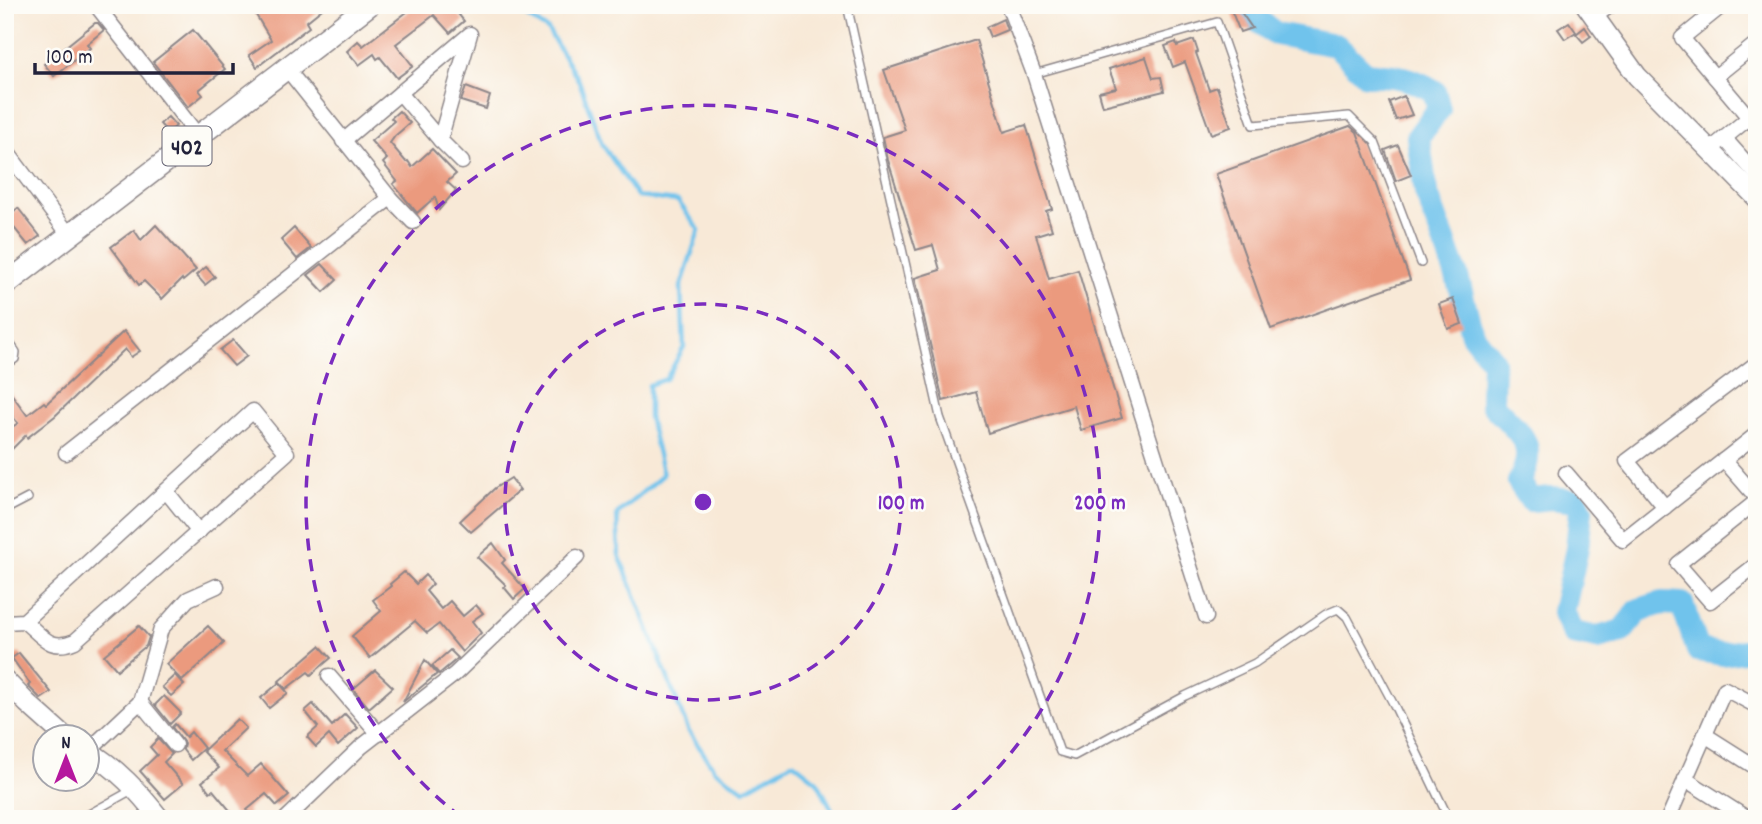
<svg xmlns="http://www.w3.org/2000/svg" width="1762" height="824" font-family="Dekko,sans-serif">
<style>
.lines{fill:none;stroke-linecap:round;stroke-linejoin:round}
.stream{stroke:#70c3ec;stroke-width:4.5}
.river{stroke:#70c3ec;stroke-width:24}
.building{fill:#eb9a7e}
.lane-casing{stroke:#8d8689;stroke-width:10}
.street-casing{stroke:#8d8689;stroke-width:17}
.secondary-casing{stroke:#8d8689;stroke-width:22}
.primary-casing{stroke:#8d8689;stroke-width:24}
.lane{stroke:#fff;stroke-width:7}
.street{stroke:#fff;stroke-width:14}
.secondary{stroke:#fff;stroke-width:19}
.primary{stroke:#fff;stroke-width:21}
.ring{fill:none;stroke:#7b2cbf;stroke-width:3.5;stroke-dasharray:12 9}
.labels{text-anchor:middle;stroke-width:5;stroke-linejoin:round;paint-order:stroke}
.shield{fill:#fdfcf7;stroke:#646373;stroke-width:2}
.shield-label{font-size:23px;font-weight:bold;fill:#22223b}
.centre{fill:#7b2cbf;stroke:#fdfcf7;stroke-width:3.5}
.ring-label{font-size:21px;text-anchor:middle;font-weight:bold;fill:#7b2cbf;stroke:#fdfcf7;stroke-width:5;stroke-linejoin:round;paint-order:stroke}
</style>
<rect width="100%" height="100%" fill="#fdfcf7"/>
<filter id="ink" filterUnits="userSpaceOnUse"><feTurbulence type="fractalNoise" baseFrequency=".0143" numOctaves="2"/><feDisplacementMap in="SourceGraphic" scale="14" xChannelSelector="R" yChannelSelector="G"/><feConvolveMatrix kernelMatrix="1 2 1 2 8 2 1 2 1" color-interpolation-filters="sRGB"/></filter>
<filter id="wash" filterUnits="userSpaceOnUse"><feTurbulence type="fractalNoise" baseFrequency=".00686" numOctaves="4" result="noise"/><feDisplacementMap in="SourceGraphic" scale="28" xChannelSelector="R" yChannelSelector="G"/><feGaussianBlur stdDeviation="1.57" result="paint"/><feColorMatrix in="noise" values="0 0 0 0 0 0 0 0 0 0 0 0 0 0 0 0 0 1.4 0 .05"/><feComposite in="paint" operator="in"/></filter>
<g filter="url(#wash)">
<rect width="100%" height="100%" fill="#f8e9d7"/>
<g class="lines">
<path class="stream" d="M 509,5 L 548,30 L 579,81 L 602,144 L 638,197 L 678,201 L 699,230 L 681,287 L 684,347 L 666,379 L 649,385 L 649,417 L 663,475 L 617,514 L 619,555 L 689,732 L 715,770 L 744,790 L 793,762 L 817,781 L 837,819"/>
<path class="river" d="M 1249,5 L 1257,20 L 1276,34 L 1336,45 L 1367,75 C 1392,74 1412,78 1434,91 L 1439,109 L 1418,137 L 1426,192 L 1457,276 L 1472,334 L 1493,361 L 1492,404 C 1518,433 1540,442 1519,482 L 1531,500 L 1551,498 L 1577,501 L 1581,510 L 1577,549 L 1563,612 L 1573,633 L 1598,638 L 1622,631 L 1639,610 L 1662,603 L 1682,604 L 1698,650 L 1723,654 L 1757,649"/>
</g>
<g id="blocks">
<g class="building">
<path d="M 250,5 L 327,5 L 306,22 L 309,27 L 257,67 L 249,55 L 271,40 Z"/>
<path d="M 416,5 L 451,5 L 464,21 L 450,33 L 434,15 L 396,44 L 413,66 L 397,78 L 380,57 L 377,59 L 374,54 L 359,65 L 347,51 L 358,41 L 363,46 Z"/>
<path d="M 1229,5 L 1236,5 L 1252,28 L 1240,32 Z"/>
<path d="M 1003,19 L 1007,30 L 990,37 L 986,27 Z"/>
<path d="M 1569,22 L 1576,32 L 1565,39 L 1558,29 Z"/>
<path d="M 95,23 L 98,23 L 104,30 L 87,44 L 90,48 L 54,76 L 44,64 Z"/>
<path d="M 1585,27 L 1591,36 L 1583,42 L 1576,34 Z"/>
<path d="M 193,30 L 225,69 L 199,90 L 203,95 L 188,107 L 153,62 Z"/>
<path d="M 976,40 L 1004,132 L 1026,125 L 1052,209 L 1046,211 L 1052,230 L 1036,235 L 1049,279 L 1078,270 L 1122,418 L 1081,430 L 1074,406 L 988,433 L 976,392 L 943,401 L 915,278 L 940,270 L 933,245 L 916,250 L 888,160 L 883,137 L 905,130 L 884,70 Z"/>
<path d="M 1194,40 L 1198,52 L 1196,53 L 1209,90 L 1217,87 L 1231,127 L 1211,134 L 1185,62 L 1173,67 L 1165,46 L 1176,42 L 1177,46 Z"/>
<path d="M 1146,57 L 1153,78 L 1161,77 L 1164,91 L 1103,106 L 1099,92 L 1116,88 L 1109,69 Z"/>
<path d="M 466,87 L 490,96 L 486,109 L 461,101 Z"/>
<path d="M 1404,96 L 1412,115 L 1396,120 L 1389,102 Z"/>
<path d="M 399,111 L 410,123 L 395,136 L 390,143 L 406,162 L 408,161 L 412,167 L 432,149 L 456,174 L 447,182 L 456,190 L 439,210 L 435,197 L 417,213 L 393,184 L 397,181 L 383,163 L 387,159 L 371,141 L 394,121 L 391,118 Z"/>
<path d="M 168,117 L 176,126 L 168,133 L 160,124 Z"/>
<path d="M 1350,126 L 1357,132 L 1410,280 L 1271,329 L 1216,174 Z"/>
<path d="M 1398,145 L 1411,175 L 1396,181 L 1385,150 Z"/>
<path d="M 18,208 L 40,236 L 28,245 L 6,218 Z"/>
<path d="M 156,225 L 196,270 L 183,281 L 182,279 L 162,299 L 144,281 L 139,285 L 111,247 L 134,230 L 141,240 Z"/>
<path d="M 294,228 L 311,248 L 297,259 L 281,240 Z"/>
<path d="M 322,264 L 337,280 L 324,292 L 308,275 Z"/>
<path d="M 206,267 L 215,277 L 205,285 L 196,275 Z"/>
<path d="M 1453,299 L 1462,324 L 1448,329 L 1439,304 Z"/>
<path d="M 124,331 L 140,351 L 131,357 L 125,349 L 55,416 L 27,438 L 26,435 L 5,456 L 5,432 L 18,423 L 5,408 L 5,385 L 27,415 L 44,402 L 46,404 Z"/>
<path d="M 233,340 L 247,356 L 234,366 L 220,350 Z"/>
<path d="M 511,478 L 520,490 L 471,532 L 460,521 L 495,488 Z"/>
<path d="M 493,543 L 505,560 L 502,563 L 525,589 L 514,599 L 504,587 L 506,585 L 477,557 Z"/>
<path d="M 404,572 L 416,584 L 425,575 L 433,584 L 426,591 L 441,609 L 450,601 L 463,616 L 476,605 L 483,613 L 472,621 L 481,633 L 462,652 L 439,624 L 427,633 L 415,621 L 370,658 L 352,636 L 381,611 L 373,600 L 391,586 L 390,584 Z"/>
<path d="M 139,626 L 149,637 L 146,646 L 117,670 L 104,655 Z"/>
<path d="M 208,626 L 224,643 L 182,681 L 166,664 Z"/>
<path d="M 320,646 L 331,658 L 311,675 L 308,672 L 286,689 L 279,681 Z"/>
<path d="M 450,650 L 458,658 L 439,674 L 432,666 Z"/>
<path d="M 19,653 L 51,692 L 41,699 L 28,686 L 30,684 L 12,658 Z"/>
<path d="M 425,660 L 437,674 L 403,702 Z"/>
<path d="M 375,670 L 393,687 L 369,708 L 353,689 Z"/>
<path d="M 175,675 L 184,685 L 171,696 L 162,687 Z"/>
<path d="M 279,683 L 288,693 L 269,708 L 261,698 Z"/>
<path d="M 164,696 L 181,713 L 170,724 L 155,705 Z"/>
<path d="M 313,704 L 332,726 L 345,714 L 358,728 L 338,746 L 329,735 L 316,747 L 307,737 L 318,727 L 305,711 Z"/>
<path d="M 237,719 L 246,728 L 222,751 L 247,776 L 261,764 L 289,796 L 277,806 L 266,794 L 247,810 L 249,813 L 241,819 L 237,819 L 213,790 L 210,792 L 202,782 L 219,768 L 203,751 Z"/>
<path d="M 175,724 L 186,737 L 191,732 L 204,748 L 191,760 L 183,750 L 184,743 L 172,727 Z"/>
<path d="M 158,739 L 172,754 L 164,762 L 183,784 L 165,799 L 140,771 L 157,755 L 150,747 Z"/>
</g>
</g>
</g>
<g filter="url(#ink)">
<use href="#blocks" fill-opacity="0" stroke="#8d8689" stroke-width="2"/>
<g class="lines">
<defs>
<g id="lane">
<path d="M 847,5 L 940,417 L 1060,752 L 1074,756 L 1185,696 L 1255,663 L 1326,614 L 1338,609 L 1347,617 L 1395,707 L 1449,819"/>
<path d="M 1034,74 L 1217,22 L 1253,125 L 1349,116 L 1375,142 L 1421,263"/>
<path d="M 5,336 L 16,352 L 15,359 L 5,366"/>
<path d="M 5,510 L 28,498"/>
<path d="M 80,819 L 132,790"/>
</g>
<g id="street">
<path d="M 96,5 L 199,137"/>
<path d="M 1008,5 L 1034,74 L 1206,617"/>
<path d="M 1723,5 L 1682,38 L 1757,127"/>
<path d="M 1595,16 L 1611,5"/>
<path d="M 287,69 L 390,198 L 413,222"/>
<path d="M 1715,77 L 1757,43"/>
<path d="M 400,93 L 440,140 L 462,162"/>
<path d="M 1724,138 L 1757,175"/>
<path d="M 343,141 L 470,34 L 440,140"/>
<path d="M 5,149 L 70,236"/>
<path d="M 1710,150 L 1757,111"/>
<path d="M 66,453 L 390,198"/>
<path d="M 1724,460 L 1757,498"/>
<path d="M 1566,473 L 1623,540 L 1757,434"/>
<path d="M 166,491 L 199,532"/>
<path d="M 1757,501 L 1678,564 L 1710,601 L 1757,564"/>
<path d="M 1665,507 L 1627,461 L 1757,363"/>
<path d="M 5,622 L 24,621 C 42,636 50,652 75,641 L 287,453 L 253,411 L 24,621"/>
<path d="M 329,676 L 379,734"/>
<path d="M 140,702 L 161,629 L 188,599 L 217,586"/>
<path d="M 1705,735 L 1757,768"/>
<path d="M 88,751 L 140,702 L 175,745"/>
<path d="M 1685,779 L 1748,819"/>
<path d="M 286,819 L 361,747 L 455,674 L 577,557"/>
<path d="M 1668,819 L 1725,689 L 1757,706"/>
</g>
<g id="secondary">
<path d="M 1586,5 L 1637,76 L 1757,198"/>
<path d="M 5,680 L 27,703 L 64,736"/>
<path d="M 88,751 C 117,768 139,792 160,819"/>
</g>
<path id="primary" d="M 5,285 L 369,5"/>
</defs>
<use href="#lane" class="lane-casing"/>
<use href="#street" class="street-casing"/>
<use href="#secondary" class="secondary-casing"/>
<use href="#primary" class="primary-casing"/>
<use href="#lane" class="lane"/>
<use href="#street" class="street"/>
<use href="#secondary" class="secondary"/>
<use href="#primary" class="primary"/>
</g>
</g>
<g class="ring">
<circle cx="703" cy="502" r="198"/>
<path d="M461 817A397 397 0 1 1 945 817"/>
</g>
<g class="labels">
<rect class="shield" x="162.5" y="126.5" width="49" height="39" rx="5"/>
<g class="shield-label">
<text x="187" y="154">402</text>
</g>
</g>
<circle cx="703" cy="502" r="10" class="centre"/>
<g class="ring-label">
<text x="901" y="509">100 m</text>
<text x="1100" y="509">200 m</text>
</g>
<rect width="1762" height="824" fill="none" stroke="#fdfcf7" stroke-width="28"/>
<g transform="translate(66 758)"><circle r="33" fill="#fdfcf7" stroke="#a5a5ac" stroke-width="2"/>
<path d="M0-5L12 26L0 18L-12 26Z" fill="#b5179e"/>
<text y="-10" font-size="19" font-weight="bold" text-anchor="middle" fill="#22223b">N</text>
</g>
<path d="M35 63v10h198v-10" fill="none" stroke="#22223b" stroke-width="3.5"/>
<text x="46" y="63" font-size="21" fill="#22223b" stroke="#fdfcf7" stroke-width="5" paint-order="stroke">100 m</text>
</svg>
